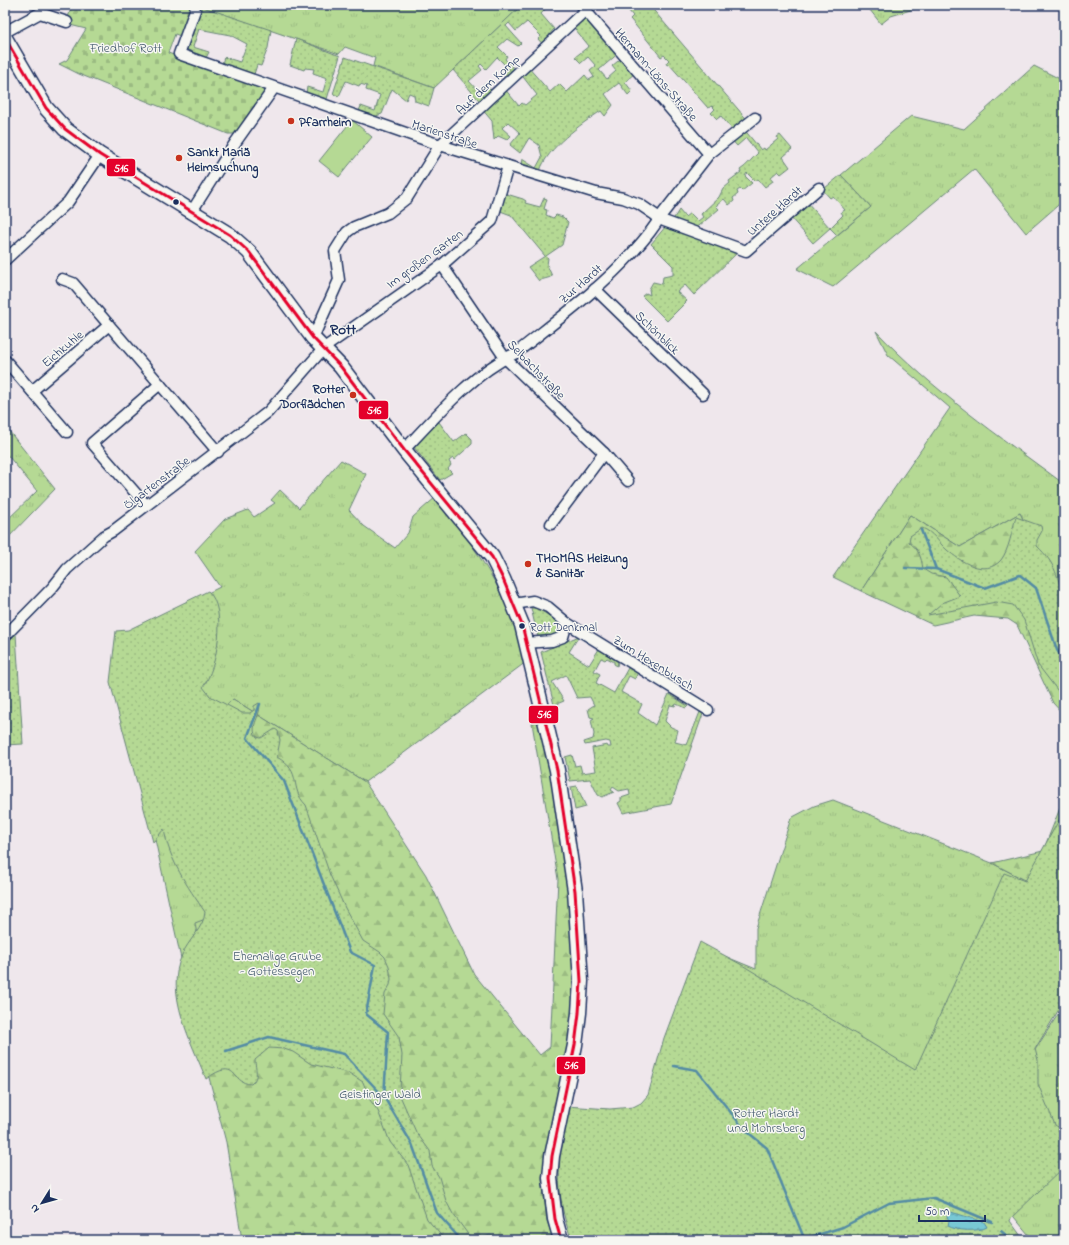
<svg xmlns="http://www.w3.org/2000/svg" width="1069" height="1245" font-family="'Indie Flower',sans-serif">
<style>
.grass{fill:url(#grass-tufts);stroke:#688479}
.forest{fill:url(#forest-firs);stroke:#688479}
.cemetery{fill:url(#cemetery-stones);stroke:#688479}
.park{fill:url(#park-dots);stroke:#688479}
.pitch{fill:#b5d994;stroke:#688479}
.water{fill:url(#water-ripples);stroke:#538ba5}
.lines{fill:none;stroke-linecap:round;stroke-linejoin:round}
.stream{stroke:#538ba5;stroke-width:2.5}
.street-casing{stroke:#1b2f5e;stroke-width:13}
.secondary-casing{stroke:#1b2f5e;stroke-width:17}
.street{stroke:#f6f6f2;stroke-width:10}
.secondary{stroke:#f6f6f2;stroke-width:14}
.bus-1-casing{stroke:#f6f6f2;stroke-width:6}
.bus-1{stroke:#e4002b;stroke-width:3}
.poi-dot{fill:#c8321e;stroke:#f6f6f2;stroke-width:1.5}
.bus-dot{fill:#1b2f5e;stroke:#f6f6f2;stroke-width:1.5}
.labels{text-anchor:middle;stroke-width:3;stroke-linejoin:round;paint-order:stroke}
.bus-label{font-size:12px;fill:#1b2f5e;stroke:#f6f6f2;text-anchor:start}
.park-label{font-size:13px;fill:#425a6c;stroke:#f6f6f2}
.street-label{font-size:13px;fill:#1b2f5e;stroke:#f6f6f2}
.poi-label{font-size:13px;font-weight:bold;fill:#1b2f5e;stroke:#f6f6f2;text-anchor:start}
.quarter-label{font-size:15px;font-weight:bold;fill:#1b2f5e;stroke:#f6f6f2}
.line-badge{stroke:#f6f6f2;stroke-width:1.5}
.badge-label{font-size:11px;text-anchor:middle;font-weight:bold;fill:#fff}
</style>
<defs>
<pattern id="grass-tufts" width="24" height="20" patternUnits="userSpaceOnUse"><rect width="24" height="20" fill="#b5d994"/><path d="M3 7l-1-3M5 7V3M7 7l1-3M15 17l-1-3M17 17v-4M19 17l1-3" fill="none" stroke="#9bbb82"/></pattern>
<pattern id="forest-firs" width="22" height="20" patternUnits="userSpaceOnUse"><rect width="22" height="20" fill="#b5d994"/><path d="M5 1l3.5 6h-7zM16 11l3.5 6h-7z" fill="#9bbb82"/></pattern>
<pattern id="cemetery-stones" width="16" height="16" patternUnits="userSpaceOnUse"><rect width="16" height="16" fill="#b5d994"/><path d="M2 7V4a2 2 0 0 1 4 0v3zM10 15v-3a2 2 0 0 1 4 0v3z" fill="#9bbb82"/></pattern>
<pattern id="park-dots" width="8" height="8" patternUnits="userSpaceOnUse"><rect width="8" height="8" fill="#b5d994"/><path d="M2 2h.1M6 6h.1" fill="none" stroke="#9bbb82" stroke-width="1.8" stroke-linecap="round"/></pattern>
<pattern id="water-ripples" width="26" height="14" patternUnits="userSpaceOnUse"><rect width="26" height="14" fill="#78c8d4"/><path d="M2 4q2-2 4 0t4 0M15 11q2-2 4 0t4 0" fill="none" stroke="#62a3af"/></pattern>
</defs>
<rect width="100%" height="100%" fill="#efe7ec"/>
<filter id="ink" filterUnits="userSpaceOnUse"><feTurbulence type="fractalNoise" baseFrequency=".025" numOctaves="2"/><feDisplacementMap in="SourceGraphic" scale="8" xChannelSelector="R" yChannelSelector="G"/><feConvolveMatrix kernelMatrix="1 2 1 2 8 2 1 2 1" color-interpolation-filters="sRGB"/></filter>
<g filter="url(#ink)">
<g class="grass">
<path d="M 522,5 L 434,88 L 373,66 L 375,58 L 345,47 L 339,54 L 200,6 Z"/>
<path d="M 866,5 L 927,5 L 891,16 L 881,24 Z"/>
<path d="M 1034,66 L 1064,81 L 1064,200 L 1026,233 L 974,169 L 833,287 L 797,269 L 871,207 L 841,175 L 911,116 L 964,129 Z"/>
<path d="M 876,331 C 933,391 998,435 1064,484 L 1064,603 L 1020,513 L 960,547 L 910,515 L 861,591 L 833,577 L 950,408 L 888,355 Z"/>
<path d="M 5,426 L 55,489 L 5,541 L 5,522 L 37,491 L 5,452 Z"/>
<path d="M 341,460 L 366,474 L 349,510 L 364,526 L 395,548 L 408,533 L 413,517 L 436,497 C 475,547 512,598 526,662 L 365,782 L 233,699 L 289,809 L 201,960 L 197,1032 L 141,775 L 129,632 L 220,587 L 195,551 L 225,519 L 248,510 L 254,517 L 275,503 L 271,500 L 280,490 L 299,508 Z"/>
<path d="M 833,800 L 992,863 L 1034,885 L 896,1110 L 692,1033 L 674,1013 L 700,946 L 756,969 L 756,928 L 791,818 L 814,806 Z"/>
<path d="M 1064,1005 L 1064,1240 L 1033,1240 L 1014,1217 L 979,1137 Z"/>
</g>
<g class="forest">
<path d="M 1020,513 L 1064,603 L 1064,715 L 1053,703 L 1017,625 L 1008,619 L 974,616 L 933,625 L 861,591 L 910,515 L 960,547 Z"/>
<path d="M 233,699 L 365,782 L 426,875 L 474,974 L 540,1055 L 550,1047 L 558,879 L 532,723 L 541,721 L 557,787 L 575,928 L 576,984 L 567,1054 L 542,1179 L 547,1221 L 554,1240 L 242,1240 L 226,1142 L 197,1032 L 201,960 L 195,923 L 307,880 L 168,760 Z"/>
<path d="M 1064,798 L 1064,900 L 992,863 L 1043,851 Z"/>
</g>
<path class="cemetery" d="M 72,5 L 194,5 L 183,37 L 175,34 L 168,53 L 266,88 L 267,94 L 238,134 L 228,134 L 79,74 L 59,64 L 67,60 L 86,29 L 66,24 Z"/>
<g class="park">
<path d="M 522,5 L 546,5 L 546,8 L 541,14 L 554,29 L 549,35 L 553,40 L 545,47 L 538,39 L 541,36 L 527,22 L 516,31 L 509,23 L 506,26 L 521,43 L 518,46 L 507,39 L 498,47 L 507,56 L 505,59 L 518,73 L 510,81 L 504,74 L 509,69 L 497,57 L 486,69 L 481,64 L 479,66 L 482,70 L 469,81 L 478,91 L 485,87 L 483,85 L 485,84 L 495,94 L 483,105 L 453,70 Z"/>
<path d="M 624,5 L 649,5 L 749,122 L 735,133 L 721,116 L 717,119 L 711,113 L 715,109 L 712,106 L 708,108 L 669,64 L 667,65 L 666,63 L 669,60 L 664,55 L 661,57 L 631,20 L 630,19 L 633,16 Z"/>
<path d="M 200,6 L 271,30 L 268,48 L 261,66 L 257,65 L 254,74 L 222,64 L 224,57 L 240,62 L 247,44 L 230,35 L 199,29 L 193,47 L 209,52 L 206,58 L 186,49 Z"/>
<path d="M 585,12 L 620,52 L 599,70 L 607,79 L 616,71 L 612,66 L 624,56 L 637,71 L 625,82 L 632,91 L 628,95 L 619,83 L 605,94 L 613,105 L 605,116 L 601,111 C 581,124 547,148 540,171 L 520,169 L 522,159 L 536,168 L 542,157 L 539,145 L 529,138 L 520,153 L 510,145 L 520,133 L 508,122 L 502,128 L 511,136 L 507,140 L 498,136 L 494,140 L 492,121 L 481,108 L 504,88 L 519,106 L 522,103 L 525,105 L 537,95 L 520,73 L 527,66 L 550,92 L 559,84 L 567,92 L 585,75 L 589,80 L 594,77 L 590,71 L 596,66 L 588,57 L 581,63 L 575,57 L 589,46 L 571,24 Z"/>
<path d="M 296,39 L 340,56 L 327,99 L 306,93 L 307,87 L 323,92 L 327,78 L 313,73 L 314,69 L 305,68 L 304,70 L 290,65 Z"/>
<path d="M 345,57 L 434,88 L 429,106 L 415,101 L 414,95 L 409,93 L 406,100 L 392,89 L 382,114 L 376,116 L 359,111 L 361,106 L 375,111 L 380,95 L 366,90 L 367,86 L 360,84 L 359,86 L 346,81 L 339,96 L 333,94 Z"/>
<path d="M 743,128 L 761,150 L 764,148 L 765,150 L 778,139 L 777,137 L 780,135 L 792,149 L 783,157 L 790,167 L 781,174 L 778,171 L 771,177 L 773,181 L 765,187 L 758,179 L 755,181 L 747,173 L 745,176 L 752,183 L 742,191 L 740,189 L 737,191 L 738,194 L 733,198 L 734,201 L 729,205 L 724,199 L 716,206 L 719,209 L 693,231 L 671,223 L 679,210 L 685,217 L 690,213 L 698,221 L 703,217 L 701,214 L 719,197 L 723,189 L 730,183 L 729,181 L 741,172 L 740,170 C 747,166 752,158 758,153 L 746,138 L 737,146 L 730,138 Z"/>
<path d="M 841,175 L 871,207 L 837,235 L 830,228 L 813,243 L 789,216 L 806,201 L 830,228 L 843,215 L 841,212 L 845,210 L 833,196 L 830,198 L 821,188 L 823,185 L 825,188 Z"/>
<path d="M 500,192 L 523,199 L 526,201 L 525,203 L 540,207 L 544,198 L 547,199 L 544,209 L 547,210 L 546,215 L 553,218 L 556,215 L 563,217 L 568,222 L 562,245 L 546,256 L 548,258 L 547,265 L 552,276 C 548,279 544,278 539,281 L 528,267 L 545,256 L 511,215 L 495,209 Z"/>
<path d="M 666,226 L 738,252 L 694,295 L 685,285 L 677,292 L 687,301 L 667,321 L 642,296 L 646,293 L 650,295 L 649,289 L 653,282 L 662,284 L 663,277 L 673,275 L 673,266 L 651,244 Z"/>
<path d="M 439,422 L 454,442 L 466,433 L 472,439 L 472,444 L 454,460 L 453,458 L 449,461 L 451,465 L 448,469 L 452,473 L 440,480 L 413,446 Z"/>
<path d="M 1016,517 L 1041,526 L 1042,531 L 1037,540 L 1037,546 C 1056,564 1058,577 1064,603 L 1064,699 L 1038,665 L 1024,620 L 1013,605 L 996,602 L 928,615 L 942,603 L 960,596 L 946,577 L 931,574 L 923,569 C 921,556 919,550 909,542 L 910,536 L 922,528 C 933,532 938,542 947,550 C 960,561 985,578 1001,560 C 1009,550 1012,530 1016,517 Z"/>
<path d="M 208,591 C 228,609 217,668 203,687 L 210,696 L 242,713 L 250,713 L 254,710 L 254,706 L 259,703 C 263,714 248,727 257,737 L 261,738 L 275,729 L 278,731 L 280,740 L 277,757 C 304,773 288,787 306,805 L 330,875 L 345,908 L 363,941 L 380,952 L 385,957 L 389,966 L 391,979 L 390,985 L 385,994 L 383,1014 L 399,1037 L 402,1055 L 400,1089 L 401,1098 L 416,1132 L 430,1151 L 432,1166 L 439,1177 L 446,1201 L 453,1214 L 470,1237 L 480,1239 L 490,1235 L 498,1240 L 445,1240 L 427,1219 L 408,1165 L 390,1142 L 378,1111 L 370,1100 L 363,1082 L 349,1073 L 311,1064 L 293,1052 L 284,1049 L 269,1048 L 255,1060 C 255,1069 260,1077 251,1084 C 230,1083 238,1056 206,1079 C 192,1043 164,993 182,955 C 188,940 204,928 205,912 C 187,886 169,860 164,829 L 153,842 L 110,682 L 116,631 L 128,630 Z"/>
<path d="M 531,608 L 536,608 L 559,621 L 561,628 L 559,634 L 549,638 L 538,638 Z"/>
<path d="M 16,634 L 23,744 L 5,745 L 5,644 Z"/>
<path d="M 579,636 L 569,652 L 589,665 L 599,649 L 618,662 L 617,666 L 614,664 L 614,662 L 607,658 L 605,660 L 601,658 L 594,671 L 600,674 L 596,683 L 614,693 L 628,668 L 638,672 L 635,679 L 629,676 L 621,692 L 642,704 L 638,713 L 655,725 L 669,694 L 688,706 L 686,708 L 676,704 L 675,706 L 670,705 L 665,721 L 671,727 L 678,730 L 675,742 L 687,745 L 700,712 L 703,714 L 671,804 L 623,813 L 618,803 L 621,801 L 621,798 L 630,795 L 629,789 L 619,791 L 613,787 L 611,790 L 614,792 L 602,797 L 598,795 L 590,779 L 570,781 L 565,757 L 572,755 L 575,766 L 580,765 L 582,773 L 596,771 L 592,748 L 607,745 L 608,747 L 611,747 L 610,742 L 606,741 L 585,745 L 584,742 L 593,739 L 594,734 L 591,720 L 594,718 L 590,717 L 588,709 L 594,705 L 590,697 L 577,698 L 566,675 L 552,682 L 564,701 L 554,705 L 541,652 Z"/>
<path d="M 577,786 L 586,807 L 575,810 L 571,787 Z"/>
<path d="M 1064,811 L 1064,1001 L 1035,1049 L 1038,1060 L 1038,1084 L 1055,1125 L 1064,1131 L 1064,1167 L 1011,1218 L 1010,1221 L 1024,1240 L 572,1240 C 553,1193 559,1154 566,1106 L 610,1109 L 633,1107 L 641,1103 L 648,1095 L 664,1038 L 700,942 L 742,965 L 915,1070 L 1004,873 L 1025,881 Z"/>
</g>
<path class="pitch" d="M 352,120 L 372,137 L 339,177 L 319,161 Z"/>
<path class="water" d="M 951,1212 L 984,1222 L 987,1227 C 979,1232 956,1231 948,1226 L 949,1221 L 947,1216 Z"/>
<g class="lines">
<g class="stream">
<path d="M 921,530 L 936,569 L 985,588 L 1020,575 L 1036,588 L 1057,650 L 1064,661"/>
<path d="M 905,568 L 936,569"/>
<path d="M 260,704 L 247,738 L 284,781 L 350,952 L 375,965 L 366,1014 L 388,1032 L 384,1097"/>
<path d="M 226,1051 L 269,1037 L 344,1054 L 384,1097 L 412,1144 L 437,1213 L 461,1240"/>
<path d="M 674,1066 L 697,1070 L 744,1129 L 767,1148 L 804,1238"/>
<path d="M 1001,1231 L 1012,1240"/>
<path d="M 801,1240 L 843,1227 L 889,1203 L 934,1198 L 992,1222"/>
</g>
<defs>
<g id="street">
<path d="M 195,10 L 179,54 L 440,145 L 596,193 L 623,198 L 639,204 L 664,221 L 746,251 L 819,188"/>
<path d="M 585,10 L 709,154"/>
<path d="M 5,32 L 40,13 L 67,22"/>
<path d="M 192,211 L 235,143 L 274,88"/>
<path d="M 5,260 L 68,202 L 100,155"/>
<path d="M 442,265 L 505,358 L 604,453 L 628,481"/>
<path d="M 62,279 L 73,283 L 218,452"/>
<path d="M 595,289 L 703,394"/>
<path d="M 313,338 L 339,280 L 335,251 L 347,232 L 354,227 L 388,213 L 407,198 L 440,145 L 591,5"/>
<path d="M 5,360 L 67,432"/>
<path d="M 32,391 L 109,325"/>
<path d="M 404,450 C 436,416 474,372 516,353 C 556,321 599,290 634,251 C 644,240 653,230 660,217 L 709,154 L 755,118"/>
<path d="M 146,505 L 92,443 L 160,384"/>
<path d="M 551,524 L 604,453"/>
<path d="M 514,604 L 533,601 L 548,607 L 567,623 L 563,637 L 552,641 L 526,643"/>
<path d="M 567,623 L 708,710"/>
<path d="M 5,636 L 52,588 L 67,569 L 104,536 L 113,531 L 268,412 L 324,348 L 442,265 L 492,221 L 508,166"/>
</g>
<path id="secondary" d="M 5,38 L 46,108 L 65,129 L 100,155 L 230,235 L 249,252 L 313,338 L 341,367 L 404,450 L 492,557 L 503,579 L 522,625 L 557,770 L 575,891 L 581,981 L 579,1013 L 575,1045 L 552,1156 L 550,1178 L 555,1219 L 561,1240"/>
</defs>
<use href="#street" class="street-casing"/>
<use href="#secondary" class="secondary-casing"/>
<use href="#street" class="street"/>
<use href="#secondary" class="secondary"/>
<defs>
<path id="bus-1" d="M 5,38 L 46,108 L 65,129 L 100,155 L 230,235 L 249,252 L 313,338 L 341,367 L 404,450 L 492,557 L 503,579 L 522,625 L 557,770 L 575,891 L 581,981 L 579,1013 L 575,1045 L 552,1156 L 550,1178 L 555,1219 L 561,1240"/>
</defs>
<use href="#bus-1" class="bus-1-casing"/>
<use href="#bus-1" class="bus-1"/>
</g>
</g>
<g class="poi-dot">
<circle cx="291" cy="121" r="4"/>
<circle cx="179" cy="158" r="4"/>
<circle cx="353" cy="395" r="4"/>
<circle cx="528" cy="564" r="4"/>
</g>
<g class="bus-dot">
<circle cx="176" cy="202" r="3.5"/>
<circle cx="522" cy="626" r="3.5"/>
</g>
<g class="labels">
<g class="bus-label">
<text x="530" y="631">Rott Denkmal</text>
</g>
<g class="park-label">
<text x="126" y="52">Friedhof Rott</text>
<text x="277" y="960">Ehemalige Grube<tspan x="277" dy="15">- Gottessegen</tspan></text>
<text x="380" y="1098">Geistinger Wald</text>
<text x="766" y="1117">Rotter Hardt<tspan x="766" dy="15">und Mohrsberg</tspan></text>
</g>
<g class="street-label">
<text transform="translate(657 74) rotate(49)" y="5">Hermann-Löns-Straße</text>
<text transform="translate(487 84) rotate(-43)" y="5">Auf dem Komp</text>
<text transform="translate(445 133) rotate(18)" y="5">Marienstraße</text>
<text transform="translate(774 210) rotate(-41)" y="5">Untere Hardt</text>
<text transform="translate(424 258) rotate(-36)" y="5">Im großen Garten</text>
<text transform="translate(580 283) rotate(-41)" y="5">Zur Hardt</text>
<text transform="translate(658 332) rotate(44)" y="5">Schönblick</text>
<text transform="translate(62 348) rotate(-40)" y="5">Eichkuhle</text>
<text transform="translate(537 369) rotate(46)" y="5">Selbachstraße</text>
<text transform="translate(156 482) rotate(-37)" y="5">Ölgartenstraße</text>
<text transform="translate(654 662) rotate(32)" y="5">Zum Hexenbusch</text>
</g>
<g class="poi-label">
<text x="299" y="126">Pfarrheim</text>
<text x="187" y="156">Sankt Mariä<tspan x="187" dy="15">Heimsuchung</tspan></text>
<text x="345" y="393" text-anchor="end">Rotter<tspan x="345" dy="15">Dorflädchen</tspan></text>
<text x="536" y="562">THOMAS Heizung<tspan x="536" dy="15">&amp; Sanitär</tspan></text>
</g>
<g class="quarter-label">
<text x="343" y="334">Rott</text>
</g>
</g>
<g class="line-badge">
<rect x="106" y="158" width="30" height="19" rx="4" fill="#e4002b"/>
<rect x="358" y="400" width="31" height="20" rx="4" fill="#e4002b"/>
<rect x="528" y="705" width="31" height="19" rx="4" fill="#e4002b"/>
<rect x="556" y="1056" width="30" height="19" rx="4" fill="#e4002b"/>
</g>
<g class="badge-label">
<text x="121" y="172">516</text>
<text x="374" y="414">516</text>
<text x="544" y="718">516</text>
<text x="571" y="1069">516</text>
</g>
<rect width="1069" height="1245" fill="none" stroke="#f6f6f2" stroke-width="20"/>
<rect x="10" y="10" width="1049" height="1225" fill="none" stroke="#1b2f5e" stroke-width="1.5" filter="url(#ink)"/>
<g transform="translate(42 1203) rotate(233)" stroke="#f6f6f2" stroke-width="3" paint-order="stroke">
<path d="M0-3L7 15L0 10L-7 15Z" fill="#1b2f5e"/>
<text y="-6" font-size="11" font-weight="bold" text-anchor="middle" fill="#1b2f5e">N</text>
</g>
<path d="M919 1215v6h66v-6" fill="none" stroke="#1b2f5e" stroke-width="2"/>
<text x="925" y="1215" font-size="12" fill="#1b2f5e" stroke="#f6f6f2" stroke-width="3" paint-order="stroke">50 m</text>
</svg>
